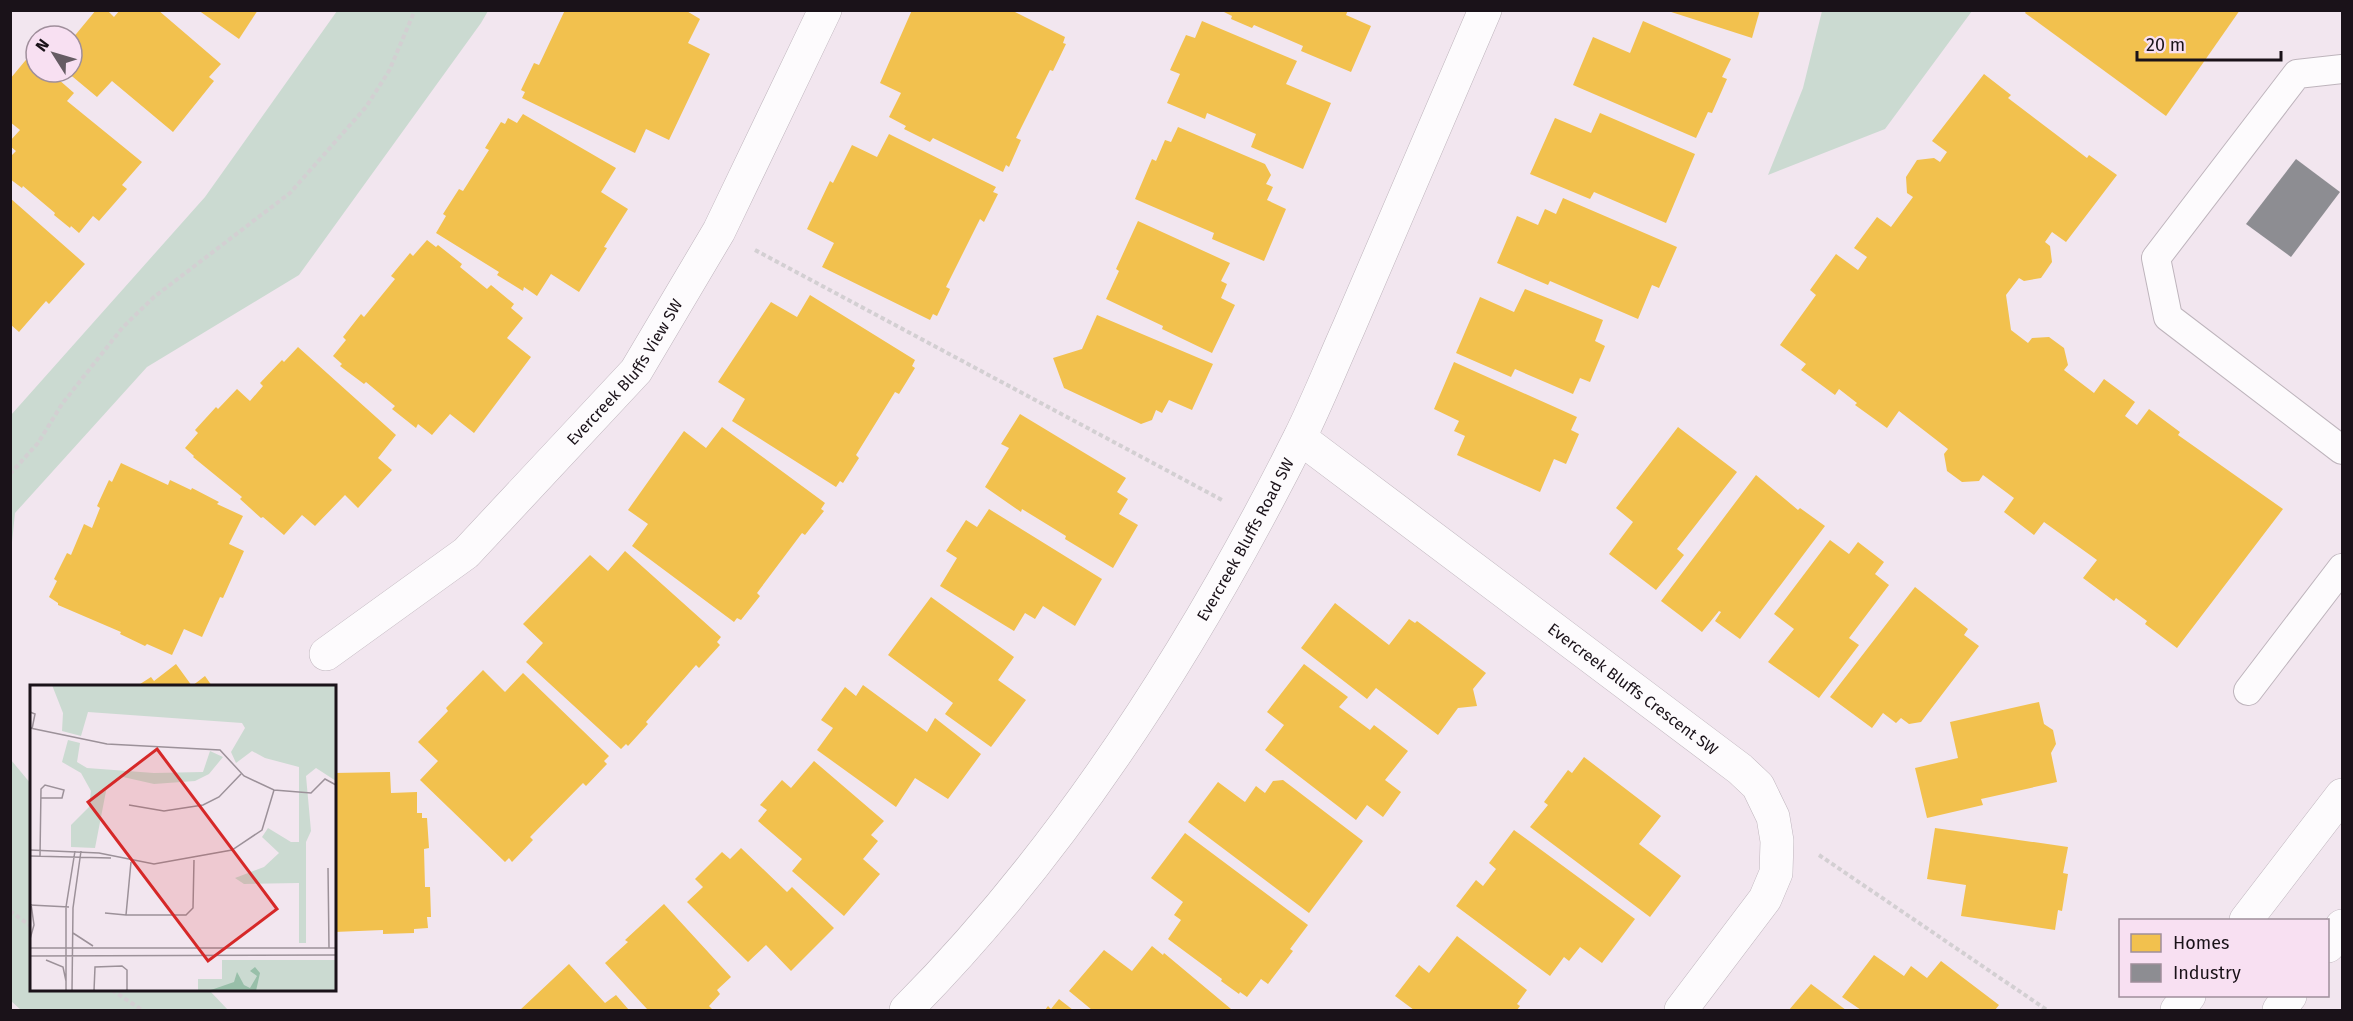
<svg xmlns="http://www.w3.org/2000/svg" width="2353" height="1021" font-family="'Fira Sans',sans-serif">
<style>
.green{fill:#cbdad1}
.homes{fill:#f2c14e}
.industry{fill:#8d8d92}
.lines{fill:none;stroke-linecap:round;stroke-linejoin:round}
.lane-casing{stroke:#beb4bc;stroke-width:30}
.street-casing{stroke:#beb4bc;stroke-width:34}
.secondary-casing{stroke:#beb4bc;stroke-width:34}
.path{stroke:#d3cfd2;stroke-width:4;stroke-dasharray:4.5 3;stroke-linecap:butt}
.lane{stroke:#fdfbfd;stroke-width:28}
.street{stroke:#fdfbfd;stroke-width:33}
.secondary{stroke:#fdfbfd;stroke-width:33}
.labels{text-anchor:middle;stroke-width:6;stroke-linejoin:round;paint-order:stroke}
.street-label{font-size:16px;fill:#1a1219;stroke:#f8e0f2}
.inset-road{fill:none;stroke:#9c9199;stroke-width:1.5}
.view{fill:#d62828;fill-opacity:0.15;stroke:#d62828;stroke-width:3}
.inset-edge{fill:none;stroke:#1a1219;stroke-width:3}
</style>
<rect width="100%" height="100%" fill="#f2e6ef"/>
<g class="green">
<path d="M 337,11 L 488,11 L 481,23 L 299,275 L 147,367 L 15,513 L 11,552 L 11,415 L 205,197 Z"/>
<path d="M 1822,11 L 1972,11 L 1885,129 L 1768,175 L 1803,88 Z"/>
<path d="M 11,760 L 31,784 L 32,990 L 209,990 L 228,1010 L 21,1010 L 11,1001 Z"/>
</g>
<g class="homes">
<path d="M 96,10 L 107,10 L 114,17 L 120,10 L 158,10 L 221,64 L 209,77 L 214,81 L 173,132 L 112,81 L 97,97 L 67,72 L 72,72 L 72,39 Z"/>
<path d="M 198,10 L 258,10 L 239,39 Z"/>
<path d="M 565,10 L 685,10 L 700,19 L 688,43 L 710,54 L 669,140 L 646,129 L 635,153 L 522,98 L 525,92 L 521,90 L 534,63 L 539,65 Z"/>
<path d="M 912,10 L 1011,10 L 1065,37 L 1063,43 L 1066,44 L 1053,71 L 1050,70 L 1016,138 L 1021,140 L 1009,167 L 1006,165 L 1003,172 L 933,138 L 930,142 L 904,129 L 906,126 L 889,117 L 901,93 L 880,83 Z"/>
<path d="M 1220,10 L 1348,10 L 1346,15 L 1371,26 L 1351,72 L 1301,51 L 1303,46 L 1254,25 L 1252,28 L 1231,19 L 1232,16 Z"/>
<path d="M 1665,10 L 1760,10 L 1752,38 Z"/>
<path d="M 2027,10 L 2240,10 L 2166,116 L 2025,13 Z"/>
<path d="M 1202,21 L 1297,61 L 1286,84 L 1331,103 L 1303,169 L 1251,147 L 1256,134 L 1207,113 L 1205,119 L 1167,103 L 1180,74 L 1170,70 L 1186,35 L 1195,38 Z"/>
<path d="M 1643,21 L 1731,59 L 1722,77 L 1727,79 L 1712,113 L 1708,112 L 1696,138 L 1573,85 L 1593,37 L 1630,53 Z"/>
<path d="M 30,55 L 36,60 L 36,72 L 50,72 L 74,93 L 67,101 L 142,162 L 122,185 L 127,189 L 99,221 L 93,216 L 79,233 L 71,226 L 70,228 L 54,215 L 55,213 L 23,186 L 22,188 L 10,179 L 10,157 L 16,151 L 10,146 L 10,141 L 20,130 L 10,122 L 10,79 Z"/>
<path d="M 1984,74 L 2011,95 L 2008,98 L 2087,158 L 2089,155 L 2117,175 L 2066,242 L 2052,232 L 2045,242 L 2050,246 L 2052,262 L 2041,278 L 2024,281 L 2019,278 L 2006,295 L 2011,330 L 2028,343 L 2032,338 L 2049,337 L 2064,348 L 2068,365 L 2064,370 L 2094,393 L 2104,379 L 2135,402 L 2125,416 L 2137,425 L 2149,409 L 2180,432 L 2178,435 L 2283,509 L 2177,648 L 2145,624 L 2147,621 L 2116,598 L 2114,601 L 2083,578 L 2097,560 L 2044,522 L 2034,535 L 2004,512 L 2014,498 L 1983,475 L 1979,481 L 1962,482 L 1947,471 L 1944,454 L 1948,449 L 1899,411 L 1887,428 L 1855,405 L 1857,403 L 1839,389 L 1835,395 L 1801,370 L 1806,364 L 1780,345 L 1816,295 L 1810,290 L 1836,254 L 1858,270 L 1867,257 L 1854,248 L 1877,217 L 1891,227 L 1913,197 L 1907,193 L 1906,177 L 1917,160 L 1934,158 L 1940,162 L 1947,152 L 1932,141 Z"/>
<path d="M 1600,113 L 1695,154 L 1666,223 L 1594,192 L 1590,199 L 1530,174 L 1555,118 L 1591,133 Z"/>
<path d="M 523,114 L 616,168 L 601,192 L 628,209 L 604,247 L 607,248 L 579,292 L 551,274 L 537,296 L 524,287 L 523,291 L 497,275 L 499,272 L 436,233 L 446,216 L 443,214 L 459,189 L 463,191 L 489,150 L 485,148 L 501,122 L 505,124 L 508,118 L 517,123 Z"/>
<path d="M 1178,127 L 1265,164 L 1271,175 L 1266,184 L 1273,187 L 1267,200 L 1286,209 L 1264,261 L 1212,239 L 1214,233 L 1135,199 L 1152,159 L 1156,161 L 1165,140 L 1171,142 Z"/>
<path d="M 889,134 L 996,187 L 993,192 L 998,194 L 984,222 L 980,219 L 946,287 L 950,289 L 937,316 L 933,314 L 930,320 L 822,267 L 834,243 L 807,229 L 830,181 L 833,183 L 852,145 L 877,157 Z"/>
<path d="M 10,198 L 85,264 L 49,304 L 46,301 L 19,332 L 10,324 Z"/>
<path d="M 1563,198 L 1677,247 L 1659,288 L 1652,285 L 1638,319 L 1550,281 L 1548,285 L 1497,263 L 1517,216 L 1538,225 L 1545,209 L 1556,214 Z"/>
<path d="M 1138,221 L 1230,263 L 1221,281 L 1227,284 L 1221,298 L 1235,305 L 1212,353 L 1162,329 L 1163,326 L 1106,299 L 1119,271 L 1116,269 Z"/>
<path d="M 427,240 L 436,247 L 438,245 L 462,264 L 460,267 L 487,289 L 491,285 L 514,304 L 511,308 L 523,318 L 507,338 L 531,357 L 474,433 L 450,414 L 432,435 L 418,424 L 416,428 L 392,409 L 395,406 L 366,382 L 364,384 L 340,366 L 342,364 L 333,356 L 346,340 L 343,337 L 361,314 L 364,317 L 395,279 L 391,276 L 410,253 L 413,256 Z"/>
<path d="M 1525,289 L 1603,320 L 1595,341 L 1605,346 L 1590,382 L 1580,378 L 1573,394 L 1515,369 L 1511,377 L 1456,353 L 1480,297 L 1514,312 Z"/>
<path d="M 810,295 L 915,360 L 912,366 L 915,368 L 899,394 L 895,392 L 856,455 L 859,458 L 843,483 L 840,481 L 836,487 L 732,421 L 745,399 L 718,382 L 771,302 L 797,317 Z"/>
<path d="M 1097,315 L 1213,364 L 1192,410 L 1169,400 L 1162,413 L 1156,410 L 1152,420 L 1141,424 L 1064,388 L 1053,358 L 1082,349 Z"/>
<path d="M 298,347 L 396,435 L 378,458 L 392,470 L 358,508 L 345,495 L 315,526 L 302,515 L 284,535 L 263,517 L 261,518 L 240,499 L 242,497 L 193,457 L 194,456 L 185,448 L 198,433 L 195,430 L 216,407 L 218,409 L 237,389 L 250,401 L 263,386 L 260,383 L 282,360 L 284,362 Z"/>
<path d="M 1454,362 L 1577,417 L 1571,430 L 1579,434 L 1566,464 L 1554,459 L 1540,492 L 1457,455 L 1465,436 L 1454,431 L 1459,421 L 1434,409 Z"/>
<path d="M 1020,414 L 1126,478 L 1117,492 L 1128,499 L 1119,514 L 1138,525 L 1113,568 L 1065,539 L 1066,536 L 1022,509 L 1021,512 L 985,487 L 1009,448 L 1001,444 Z"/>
<path d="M 722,427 L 825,503 L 821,509 L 824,511 L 805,535 L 802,533 L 757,593 L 760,596 L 741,620 L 737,618 L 734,622 L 632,546 L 648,524 L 628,510 L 684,431 L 706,448 Z"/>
<path d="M 1678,427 L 1737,472 L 1677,549 L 1684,555 L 1656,590 L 1609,554 L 1633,522 L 1616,508 Z"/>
<path d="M 121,463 L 168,485 L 170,480 L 191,490 L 192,488 L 219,502 L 217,504 L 243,516 L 229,544 L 244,551 L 223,598 L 220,597 L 202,637 L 184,629 L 172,655 L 147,644 L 145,646 L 120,634 L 121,632 L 58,605 L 58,603 L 49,597 L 57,581 L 54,579 L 67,553 L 71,555 L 84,524 L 92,528 L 100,508 L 97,506 L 109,480 L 112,482 Z"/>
<path d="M 1756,475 L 1798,510 L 1800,508 L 1825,526 L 1740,639 L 1715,621 L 1721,612 L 1719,611 L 1702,632 L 1661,601 Z"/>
<path d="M 989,509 L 1102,579 L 1075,626 L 1043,606 L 1035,619 L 1025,613 L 1014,631 L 940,586 L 957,558 L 946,551 L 966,520 L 977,527 Z"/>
<path d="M 1830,540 L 1849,554 L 1858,542 L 1884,562 L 1875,574 L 1889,585 L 1849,638 L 1859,645 L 1819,698 L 1768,662 L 1794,629 L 1774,614 Z"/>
<path d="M 625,551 L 721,637 L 717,642 L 720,645 L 699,668 L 696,665 L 646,722 L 648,724 L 628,746 L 626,744 L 621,749 L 526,662 L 543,643 L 523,624 L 590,555 L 608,571 Z"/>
<path d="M 1915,587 L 1968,629 L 1964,635 L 1979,646 L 1921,722 L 1909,724 L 1901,718 L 1896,723 L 1883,713 L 1872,728 L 1830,697 Z"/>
<path d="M 931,597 L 1014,657 L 998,680 L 1026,700 L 991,747 L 945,714 L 953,703 L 888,655 Z"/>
<path d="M 1335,603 L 1389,645 L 1409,619 L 1415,623 L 1417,621 L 1486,673 L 1473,689 L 1477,706 L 1458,708 L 1438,735 L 1376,688 L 1367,699 L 1301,648 Z"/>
<path d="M 176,664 L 192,686 L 205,676 L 212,686 L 137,686 L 151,677 L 154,681 Z"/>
<path d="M 1304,664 L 1348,697 L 1339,707 L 1370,730 L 1374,725 L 1408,751 L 1385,780 L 1401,792 L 1383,817 L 1367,805 L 1356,820 L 1265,750 L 1284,725 L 1267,712 Z"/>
<path d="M 483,670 L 505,692 L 523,673 L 609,756 L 604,761 L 607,764 L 586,786 L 583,783 L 530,837 L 533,840 L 512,862 L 509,858 L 505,862 L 420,780 L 438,761 L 418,742 L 448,711 L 446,708 Z"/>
<path d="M 863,685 L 927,732 L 935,718 L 981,754 L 948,799 L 915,778 L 896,807 L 817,750 L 833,728 L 821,720 L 845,687 L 856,696 Z"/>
<path d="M 2039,702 L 2044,724 L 2053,730 L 2056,744 L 2051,753 L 2057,782 L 1981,799 L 1983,805 L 1927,818 L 1915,768 L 1958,758 L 1950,722 Z"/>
<path d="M 1584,757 L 1661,816 L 1639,844 L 1681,876 L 1650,917 L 1530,827 L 1548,805 L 1544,802 L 1568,770 L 1572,773 Z"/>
<path d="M 814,761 L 884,821 L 871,835 L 878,841 L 863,859 L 880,874 L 844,916 L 792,871 L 802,859 L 758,821 L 767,810 L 760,805 L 782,780 L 791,788 Z"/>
<path d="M 390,772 L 391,793 L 417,792 L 417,813 L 422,813 L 422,818 L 427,818 L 429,848 L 424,849 L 425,887 L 430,887 L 431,917 L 427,917 L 428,928 L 414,929 L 414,933 L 383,934 L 383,930 L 334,932 L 334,773 Z"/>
<path d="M 1283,780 L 1363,841 L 1309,913 L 1188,822 L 1218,782 L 1245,802 L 1256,786 L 1265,793 L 1273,781 Z"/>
<path d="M 1935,828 L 2068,847 L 2063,873 L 2068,874 L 2062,911 L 2058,910 L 2055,930 L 1961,916 L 1966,885 L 1927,879 Z"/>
<path d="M 1514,830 L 1635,919 L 1602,963 L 1580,947 L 1569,961 L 1564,957 L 1550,976 L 1456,906 L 1476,880 L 1483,886 L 1496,869 L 1489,863 Z"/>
<path d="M 1185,833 L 1308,925 L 1290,949 L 1293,951 L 1268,984 L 1261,979 L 1247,997 L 1240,992 L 1239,994 L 1221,981 L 1222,979 L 1168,939 L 1181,920 L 1174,915 L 1183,902 L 1151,878 Z"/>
<path d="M 741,848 L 787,892 L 792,887 L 834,928 L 791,971 L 766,945 L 748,962 L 687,902 L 703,887 L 695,879 L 722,852 L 730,859 Z"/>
<path d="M 664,904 L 731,977 L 717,990 L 720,994 L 709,1006 L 713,1010 L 645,1010 L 647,1009 L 605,963 L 628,942 L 625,940 Z"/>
<path d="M 1457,936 L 1527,990 L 1517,1004 L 1520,1006 L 1517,1010 L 1414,1010 L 1395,996 L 1419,965 L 1429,973 Z"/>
<path d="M 1152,946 L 1163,955 L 1164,953 L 1231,1009 L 1092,1010 L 1069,991 L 1104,950 L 1132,971 Z"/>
<path d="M 1874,955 L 1904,976 L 1911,966 L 1927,978 L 1941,961 L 1999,1005 L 1995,1010 L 1861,1010 L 1842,997 Z"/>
<path d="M 569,964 L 605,1003 L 616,995 L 629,1010 L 520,1010 Z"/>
<path d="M 1811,984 L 1846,1010 L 1789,1010 Z"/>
<path d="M 1059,999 L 1073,1010 L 1045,1010 L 1048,1006 L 1051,1009 Z"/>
</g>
<path class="industry" d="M 2296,159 L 2340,192 L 2291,257 L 2246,224 Z"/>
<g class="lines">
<defs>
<g id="lane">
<path d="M 2342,69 L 2297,74 L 2156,258 L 2168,317 L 2342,450"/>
<path d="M 2248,691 L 2342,568"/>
</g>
<g id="street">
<path id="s1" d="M 1300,438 L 1740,769 L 1758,786 L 1773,817 L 1777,841 L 1776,873 L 1765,899 L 1681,1010"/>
<path id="s2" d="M 326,654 L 466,553 L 636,371 L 719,231 L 825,10"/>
<path id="s3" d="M 906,1010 C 1066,849 1197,642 1299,439 C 1317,403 1332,365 1349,327 C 1395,222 1440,116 1485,10"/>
</g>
<g id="secondary">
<path d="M 2246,920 L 2342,795"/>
<path d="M 2328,946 L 2342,926"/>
<path d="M 2177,1010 L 2189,996"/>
<path d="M 2279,1010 L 2290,996"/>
</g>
</defs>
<use href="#lane" class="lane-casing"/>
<use href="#street" class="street-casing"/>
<use href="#secondary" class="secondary-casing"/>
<g class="path">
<path d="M 755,250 L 1222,500"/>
<path d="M 10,474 L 38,443 L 62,404 L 123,327 L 154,297 L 290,193 L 366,107 L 389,71 L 415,10"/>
<path d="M 1819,855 L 2047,1010"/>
<path d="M 10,911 L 32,927"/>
<path d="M 112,990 L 142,1010"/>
</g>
<use href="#lane" class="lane"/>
<use href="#street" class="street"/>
<use href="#secondary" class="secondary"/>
</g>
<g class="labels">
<g class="street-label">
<text dy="6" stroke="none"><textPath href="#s2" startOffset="414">Evercreek Bluffs View SW</textPath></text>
<text dy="6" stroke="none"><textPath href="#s3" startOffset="582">Evercreek Bluffs Road SW</textPath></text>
<text dy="6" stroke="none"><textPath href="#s1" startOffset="417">Evercreek Bluffs Crescent SW</textPath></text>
</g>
</g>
<g transform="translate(30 685)">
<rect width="306" height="306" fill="#f2e6ef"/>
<path d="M 22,0 L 306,0 L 306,96 L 286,83 L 276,91 L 281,146 L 276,157 L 276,258 L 269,258 L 269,198 L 214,199 L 205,193 L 234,182 L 249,168 L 232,152 L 238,143 L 261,157 L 269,157 L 269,82 L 235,73 L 222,66 L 206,78 L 201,67 L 215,43 L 212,38 L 58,27 L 51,51 L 32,46 L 33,28 ZM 38,55 L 50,58 L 47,77 L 57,83 L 124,88 L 173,87 L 180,66 L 193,72 L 179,89 L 165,96 L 124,99 L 93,92 L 77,101 L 65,163 L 41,162 L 41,140 L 59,122 L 61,106 L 51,88 L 32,77 ZM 192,275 L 306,275 L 306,306 L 168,306 L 168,294 L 192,294 Z" fill="#cbdad1"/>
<path d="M 225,282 L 230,288 L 226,306 L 178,306 L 204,297 L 207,287 L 214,300 L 220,303 L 227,291 L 220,286 Z" fill="#98bfa9"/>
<path class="inset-road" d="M 0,27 L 5,29 L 2,44M 0,43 L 77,59 L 190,65 L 214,91 L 244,105 L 281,108 L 295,94 L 306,100M 99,120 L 134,126 L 173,120 L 189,112 L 211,89M 0,165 L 69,168 L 124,179 L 202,165 L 232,145 L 244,105M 0,171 L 81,173M 10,171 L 11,104 L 15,100 L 34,105 L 32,113 L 11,113M 101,177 L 96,230 L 156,230 L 163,223 L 164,175M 298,183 L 299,263M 0,220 L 39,222M 75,228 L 96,230M 43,248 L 63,261M 0,254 L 4,240 L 1,219M 0,263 L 306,263M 0,271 L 306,270M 16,275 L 33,282 L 36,296M 36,306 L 36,222 L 45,166M 42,306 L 43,223 L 51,166M 64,306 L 65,282 L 92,281 L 97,285 L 97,306"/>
<path class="view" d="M 127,64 L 247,224 L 178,276 L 58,117 Z"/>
<rect width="306" height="306" class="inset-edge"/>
</g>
<rect width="2353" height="1021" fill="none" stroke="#1a1219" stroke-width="24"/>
<rect x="2119" y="919" width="210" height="78" fill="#f8e0f2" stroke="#9f8e9b" stroke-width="1.5"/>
<rect x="2131" y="934" width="30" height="18" fill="#f2c14e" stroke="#9f8e9b" stroke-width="1.5"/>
<text x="2173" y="949" font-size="18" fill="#1a1219">Homes</text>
<rect x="2131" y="964" width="30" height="18" fill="#8d8d92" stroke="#9f8e9b" stroke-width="1.5"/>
<text x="2173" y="979" font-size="18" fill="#1a1219">Industry</text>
<g transform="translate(54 54) rotate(307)"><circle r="28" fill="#f8e0f2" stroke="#9f8e9b" stroke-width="1.5"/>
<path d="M0-4.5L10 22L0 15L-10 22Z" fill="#665c64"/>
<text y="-9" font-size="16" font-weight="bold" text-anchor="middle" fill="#1a1219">N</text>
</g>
<path d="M2137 51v9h144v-9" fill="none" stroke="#1a1219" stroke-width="3"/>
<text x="2146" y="51" font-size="18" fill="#1a1219" stroke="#f8e0f2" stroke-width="4.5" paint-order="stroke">20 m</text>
</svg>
